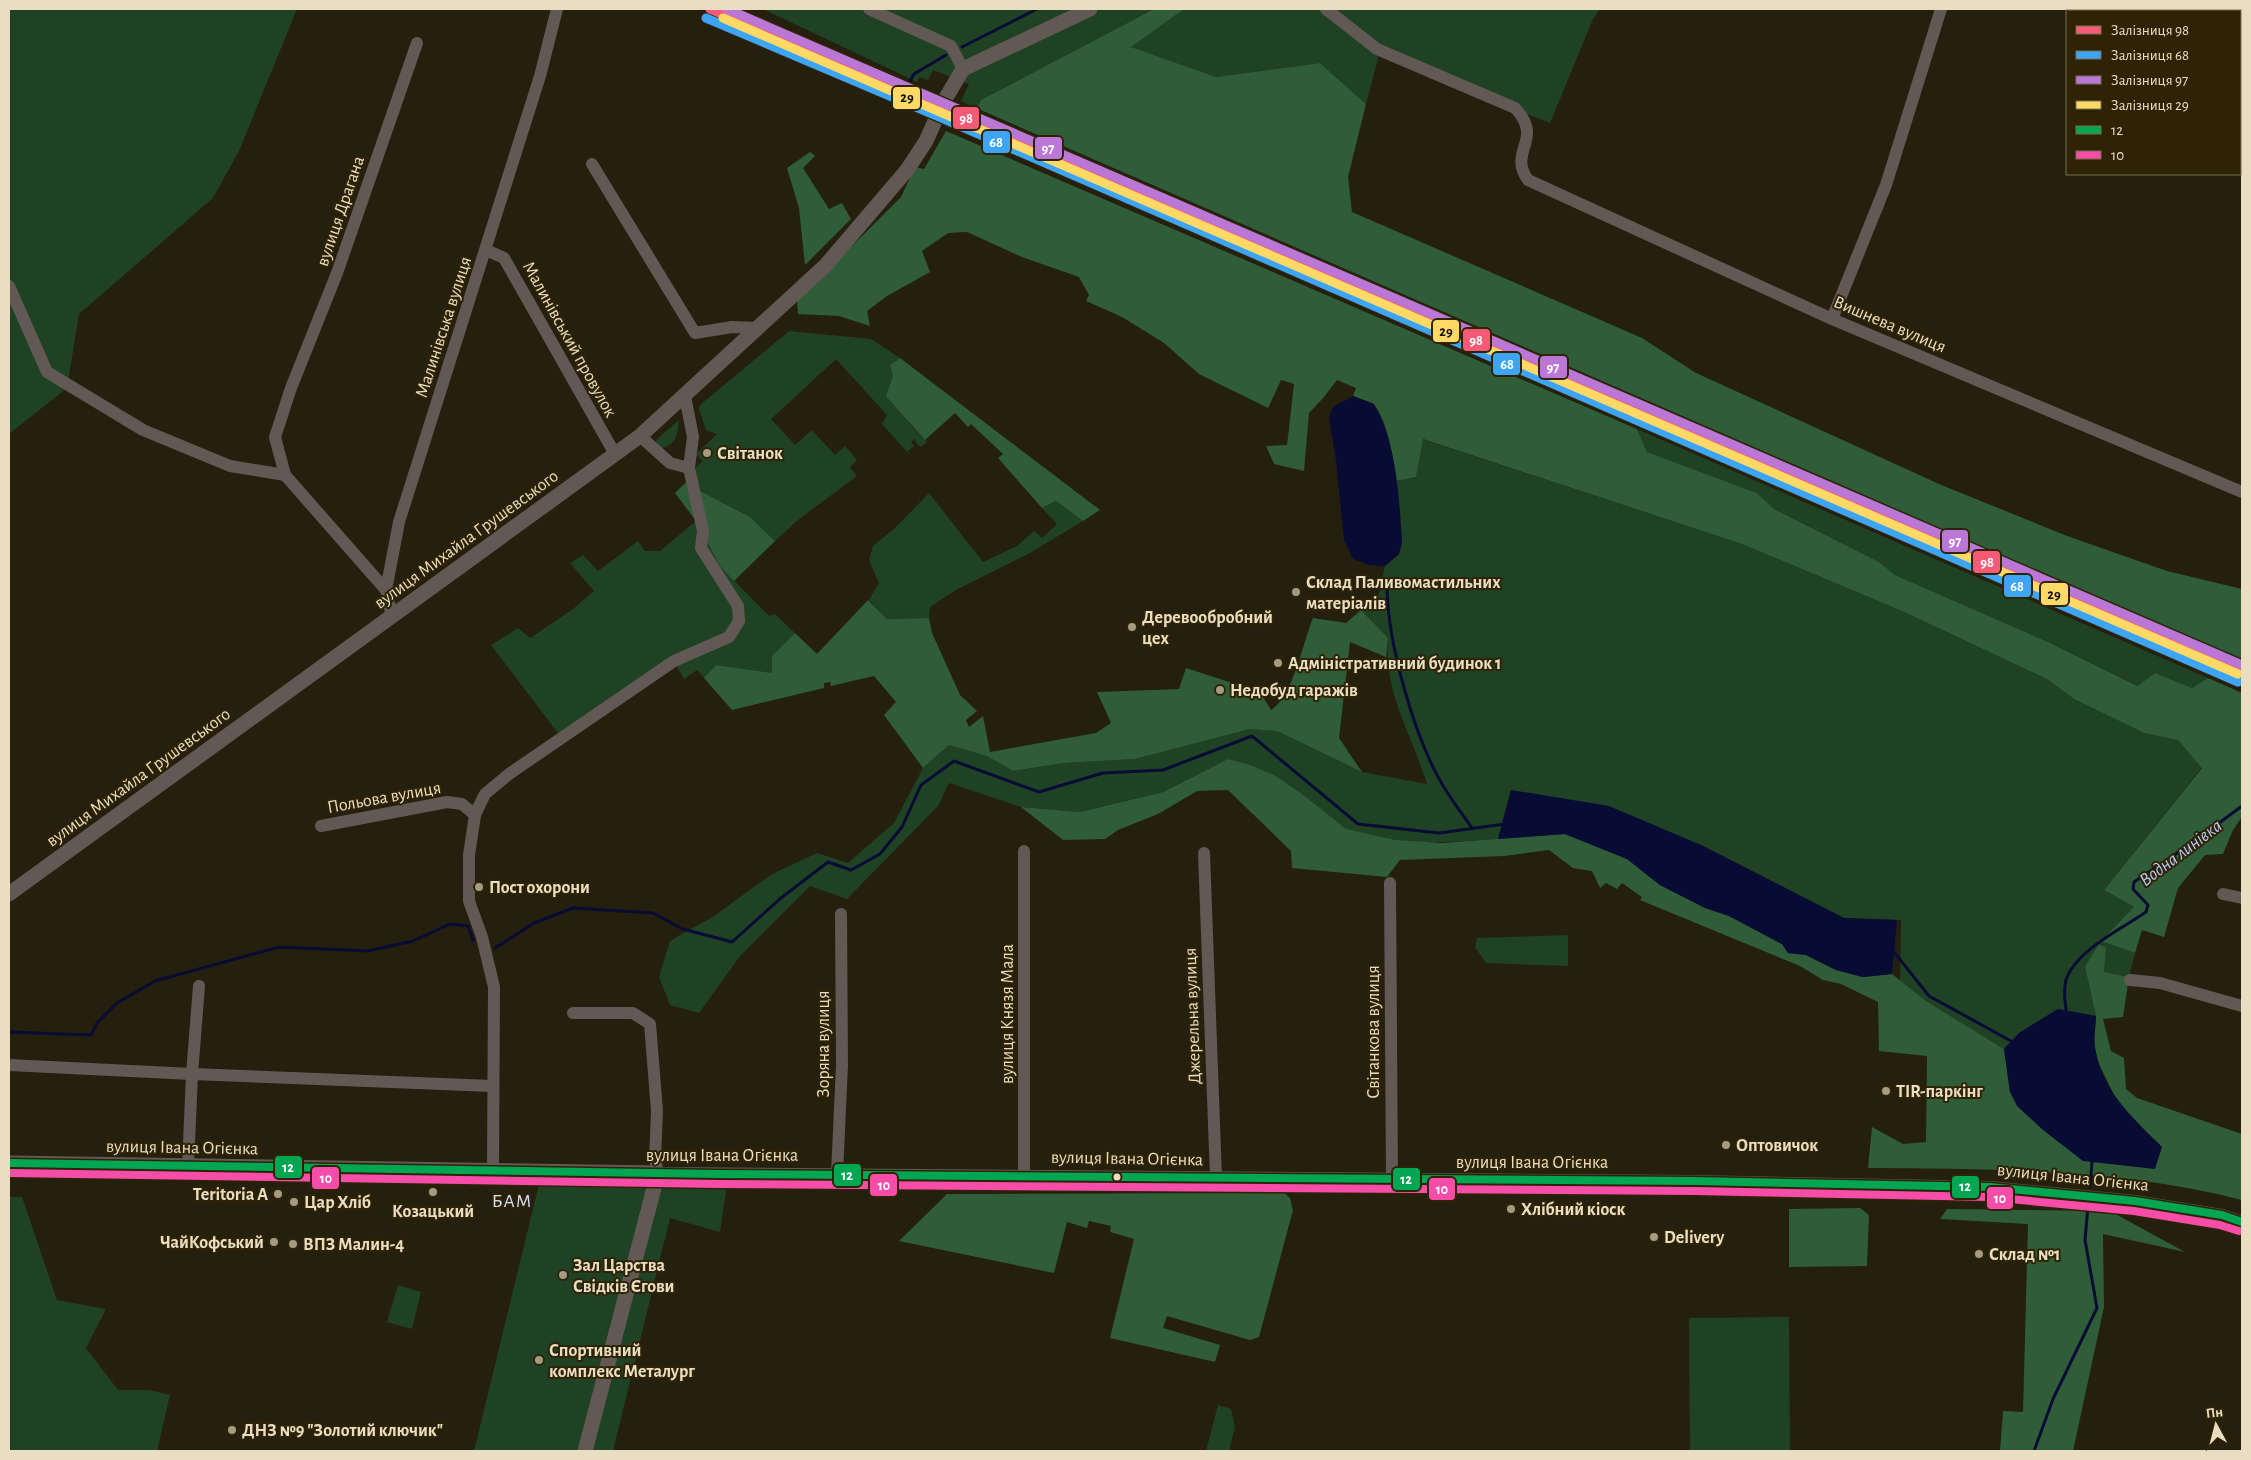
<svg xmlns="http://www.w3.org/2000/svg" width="2251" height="1460" font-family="'Alegreya Sans',sans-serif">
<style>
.green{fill:#1f4224}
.forest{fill:#2f5d38}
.water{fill:#080c34}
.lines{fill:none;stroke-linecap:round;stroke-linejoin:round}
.stream{stroke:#080c34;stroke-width:3}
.minor{stroke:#625955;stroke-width:12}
.tertiary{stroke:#625955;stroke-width:15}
.bus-1-casing{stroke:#2e2305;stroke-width:11}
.bus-2-casing{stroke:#2e2305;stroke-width:11}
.bus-1{stroke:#00a651;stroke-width:8}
.bus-2{stroke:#f54da8;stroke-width:8}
.rail-1-casing{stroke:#2e2305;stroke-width:12}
.rail-2-casing{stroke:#2e2305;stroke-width:12}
.rail-3-casing{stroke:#2e2305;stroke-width:12}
.rail-4-casing{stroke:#2e2305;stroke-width:12}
.rail-1{stroke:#f75a77;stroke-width:9}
.rail-2{stroke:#3ea5f4;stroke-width:9}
.rail-3{stroke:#ba77d6;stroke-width:9}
.rail-4{stroke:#ffd966;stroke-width:9}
.poi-dot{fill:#a49b83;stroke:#2e2305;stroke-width:2}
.bus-dot{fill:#e9dec2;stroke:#2e2305;stroke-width:2}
.labels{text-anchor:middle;stroke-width:4;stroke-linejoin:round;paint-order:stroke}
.street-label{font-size:18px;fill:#e9dec2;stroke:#2e2305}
.poi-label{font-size:18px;font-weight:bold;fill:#e9dec2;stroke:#2e2305;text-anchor:start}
.water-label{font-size:19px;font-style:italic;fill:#b9cafb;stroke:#2e2305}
.neighbourhood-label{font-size:19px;letter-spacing:1px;fill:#d6e0fc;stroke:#2e2305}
.line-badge{stroke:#2e2305;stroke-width:2}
.badge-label{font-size:14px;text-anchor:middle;font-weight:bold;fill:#fff}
.pale-badge-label{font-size:14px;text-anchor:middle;font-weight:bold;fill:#111}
</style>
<rect width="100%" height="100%" fill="#251f0e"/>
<g class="green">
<path d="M 9,9 L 297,9 L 239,151 L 213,198 L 79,314 L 67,388 L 9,434 Z"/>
<path d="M 763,9 L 1154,9 L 981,100 L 976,108 L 961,101 L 969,84 L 933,70 L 928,80 L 919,77 L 917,82 Z"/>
<path d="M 1184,9 L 1600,9 L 1593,19 L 1550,123 L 1379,55 L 1366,104 L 1320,63 L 1216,77 L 1130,47 Z"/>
<path d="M 789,331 L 871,339 L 900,358 L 890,365 L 909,423 L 927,442 L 920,447 L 914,439 L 911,442 L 914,446 L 908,451 L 909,454 L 882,424 L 887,415 L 836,359 L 771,419 L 795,445 L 812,430 L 835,455 L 845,446 L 857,460 L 850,467 L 857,476 L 798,520 L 775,541 L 750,517 L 685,483 L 694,469 L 703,461 L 696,454 L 717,434 L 706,430 L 699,409 L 700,405 Z"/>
<path d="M 679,420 C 678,433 677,443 663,448 L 658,446 L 656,440 Z"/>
<path d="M 1637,429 L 2208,678 L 2192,688 L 2155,673 L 2139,686 L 2048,642 L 1895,575 L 1879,562 L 1774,509 L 1757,493 L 1647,452 Z"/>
<path d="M 1422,439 L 1742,544 L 1902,611 L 2047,679 L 2074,699 L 2144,733 L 2178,740 L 2202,767 L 2104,890 L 2134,907 L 2106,943 L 2135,953 L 2129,977 L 2104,972 L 2106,948 L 2085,967 L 2096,1016 L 2058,1009 L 2019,1033 L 2004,1049 L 1926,1001 L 1900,982 L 1901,920 L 1844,918 L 1701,845 L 1562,799 L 1511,790 L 1498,839 C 1451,842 1392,847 1347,830 C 1332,824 1314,802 1300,792 C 1277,776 1254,768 1228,759 L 1163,792 L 1079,812 L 1021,807 L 949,783 L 938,806 L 847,899 L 810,886 L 740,956 L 699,1013 L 670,1005 L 659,977 L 670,941 L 714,916 L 772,874 L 817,853 L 848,863 L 894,823 L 923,768 L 949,745 L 987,756 L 1013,771 L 1064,763 L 1135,759 L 1250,729 L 1277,731 L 1362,772 L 1427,784 C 1412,735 1383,691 1388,638 L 1361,610 L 1378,597 L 1385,566 L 1399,554 L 1402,542 L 1396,481 L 1416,477 Z"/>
<path d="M 929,493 L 983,562 L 1017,546 L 1034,531 L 1042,538 L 1057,524 L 1042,508 L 1056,501 L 1083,521 L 1030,553 L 956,590 L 930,607 L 929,618 L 887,619 L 869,600 L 879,583 L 869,560 L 873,546 L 897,526 Z"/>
<path d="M 696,521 L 720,566 L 769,616 L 775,614 L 795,633 L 772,656 L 772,673 L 716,665 L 704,678 L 697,670 L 684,679 L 675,663 L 504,781 L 478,810 L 472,805 L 478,794 L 561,737 L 491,645 L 518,628 L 530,638 L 573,609 L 594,591 L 570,563 L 583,555 L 598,571 L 638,541 L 645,551 L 660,551 Z"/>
<path d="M 1568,935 L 1568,966 L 1486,963 L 1475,947 L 1477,938 Z"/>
<path d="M 540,1180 L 727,1184 L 720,1232 L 670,1218 L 613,1451 L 474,1451 Z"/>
<path d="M 9,1197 L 22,1197 L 57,1300 L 106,1309 L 86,1348 L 118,1390 L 149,1390 L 170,1395 L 157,1451 L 9,1451 Z"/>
<path d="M 398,1285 L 421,1292 L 412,1329 L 387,1322 Z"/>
<path d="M 1789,1317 L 1790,1451 L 1690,1451 L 1689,1318 Z"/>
<path d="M 1218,1405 L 1231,1409 L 1235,1427 L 1229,1451 L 1206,1451 Z"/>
</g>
<g class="forest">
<path d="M 1154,9 L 1184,9 L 1131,47 L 1216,77 L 1320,63 L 1366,104 L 1348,177 L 1352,212 L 1642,338 L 1696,373 L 1939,484 L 2067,536 L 2167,571 L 2242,589 L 2242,660 L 976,108 L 981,100 Z"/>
<path d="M 946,131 L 1637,429 L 1647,452 L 1757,493 L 1774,509 L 1879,562 L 1895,575 L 2048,642 L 2138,686 L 2155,673 L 2192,688 L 2208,678 L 2242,693 L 2242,817 L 2233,830 L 2223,854 L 2205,855 L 2178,888 L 2164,937 L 2142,930 L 2135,953 L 2101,941 L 2134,907 L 2104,890 L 2202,768 L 2178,740 L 2144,733 L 2074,699 L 2047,679 L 1902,611 L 1742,544 L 1423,439 L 1416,477 L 1396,481 C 1394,461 1388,422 1375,406 C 1371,401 1360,399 1353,396 L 1356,388 L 1337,380 L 1324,397 L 1309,413 L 1304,471 L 1274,464 L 1266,446 L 1287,445 L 1294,384 L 1281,380 L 1268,408 L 1199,374 L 1164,343 L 1122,317 L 1086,301 L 1089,295 L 1079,277 L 1022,257 L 967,232 L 948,233 L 922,251 L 930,272 L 887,296 L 867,311 L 870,326 L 839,316 L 798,314 L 797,301 L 901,197 L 915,167 L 924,169 Z"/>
<path d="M 810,152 L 815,156 L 803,168 L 829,209 L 842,203 L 851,219 L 805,265 L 799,208 L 787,168 Z"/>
<path d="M 900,358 L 1100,510 L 1083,521 L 1056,501 L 1042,508 L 998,458 L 1003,454 L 971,424 L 968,427 L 955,413 L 925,440 L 886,396 L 893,376 L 890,365 Z"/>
<path d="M 685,483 L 750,517 L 775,541 L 734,581 L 720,566 L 696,521 L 675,493 Z"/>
<path d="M 868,600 L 887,619 L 929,618 L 932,633 L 960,695 L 977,711 L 966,720 L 969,727 L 983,716 L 990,752 L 1096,733 L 1111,723 L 1097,692 L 1179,689 L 1186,668 L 1260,692 L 1271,710 C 1293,697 1303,642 1313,618 L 1346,623 L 1361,610 L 1388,638 L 1386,657 L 1350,642 L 1339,738 L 1362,772 L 1277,731 L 1250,729 L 1135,759 L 1064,763 L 1013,771 L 987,756 L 949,745 L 923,768 L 884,715 L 896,702 L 874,676 L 831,686 L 830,682 L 824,683 L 824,688 L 732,710 L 704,678 L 716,665 L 772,673 L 772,656 L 795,633 L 817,654 Z"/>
<path d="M 1228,759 L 1250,765 L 1274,775 L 1301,793 L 1346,829 L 1395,840 L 1442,843 L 1565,834 L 1627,859 L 1660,885 L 1705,908 L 1729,916 L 1782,944 L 1788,953 L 1806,955 L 1836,970 L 1863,977 L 1892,974 L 1926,1001 L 2004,1049 L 2010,1092 L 2083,1161 L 2162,1147 L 2119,1105 L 2099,1064 L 2094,1045 L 2096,1016 L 2085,967 L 2099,944 L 2106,948 L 2104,972 L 2129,977 L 2123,1017 L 2103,1019 L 2111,1051 L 2124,1058 L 2126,1089 L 2137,1098 L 2242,1134 L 2242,1200 C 2120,1169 1994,1169 1868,1168 L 1872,1127 L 1903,1144 L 1926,1142 L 1927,1056 L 1879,1051 L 1878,1002 L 1841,984 L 1823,980 L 1800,966 L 1640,900 L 1642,897 L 1622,883 L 1617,889 L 1606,883 L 1600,888 L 1592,871 L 1573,868 L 1549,850 L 1504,856 L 1400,860 L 1387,877 L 1292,868 L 1291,851 L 1228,790 L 1197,791 L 1158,814 L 1118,830 L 1105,839 L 1063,840 L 1021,807 L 1080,812 L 1163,792 Z"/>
<path d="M 1284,1193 L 1290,1198 L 1293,1210 L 1259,1337 L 1250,1340 L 1167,1316 L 1163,1328 L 1220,1345 L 1215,1362 L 1110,1338 L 1134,1239 L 1110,1232 L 1111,1226 L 1089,1221 L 1087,1228 L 1067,1222 L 1054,1273 L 899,1241 L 947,1194 Z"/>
<path d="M 1860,1208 L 1869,1215 L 1867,1266 L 1789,1267 L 1789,1209 Z"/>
<path d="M 1947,1209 L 2110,1211 L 2185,1252 L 2103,1234 L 2104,1307 L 2073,1451 L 2000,1451 L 2003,1411 L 2023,1412 L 2028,1224 L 1940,1219 Z"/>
</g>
<g class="water">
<path d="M 1353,396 L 1374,404 C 1397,445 1399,496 1402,542 L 1399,554 L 1385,566 L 1369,565 L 1353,559 L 1344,540 L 1336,461 L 1329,417 L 1333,407 Z"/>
<path d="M 1511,790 L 1609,806 L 1701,845 L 1844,918 L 1897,920 L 1892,974 L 1863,977 L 1836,970 L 1806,955 L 1788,953 L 1782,944 L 1729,916 L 1705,908 L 1660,885 L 1627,859 L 1565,834 L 1498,839 Z"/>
<path d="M 2058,1009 L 2096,1016 C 2096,1026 2093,1037 2095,1047 C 2101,1090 2133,1118 2162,1147 L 2155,1169 L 2083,1161 L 2043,1130 L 2017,1106 L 2010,1092 L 2004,1049 L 2019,1033 Z"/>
</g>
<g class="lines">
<g class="stream">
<path d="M 962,47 L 1037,9"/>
<path d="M 909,83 L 914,74 L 946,55"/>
<path d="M 1387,588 C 1388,644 1414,736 1442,784 C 1451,799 1462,814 1472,828"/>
<path d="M 495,948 L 534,923 L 573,908 L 653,913 L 683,929 L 732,942 L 781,898 L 828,862 L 851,870 L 880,854 L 902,827 L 921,785 L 954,761 L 1039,792 L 1103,773 L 1163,770 L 1252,736 L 1358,824 L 1439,833 L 1505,824"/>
<path d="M 1891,952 L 1894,952 L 1929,996 L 2011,1041"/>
<path d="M 2066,1010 C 2065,1000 2063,990 2066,980 C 2075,951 2123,928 2146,912 L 2148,905 L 2133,889 L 2134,882 L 2183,849 L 2199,834 L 2215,826 L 2242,806"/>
<path d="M 9,1032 L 91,1035 L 97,1023 L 117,1003 L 155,981 L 279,947 L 368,951 L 413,941 L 450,924 L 468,926 L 473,940"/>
<path d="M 2090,1187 L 2092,1162"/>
<path d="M 2034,1451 L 2053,1399 L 2097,1308 L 2085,1240 L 2088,1206"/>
</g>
<g class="minor">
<path d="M 869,9 L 951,46 L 963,69"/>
<path d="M 1326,9 L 1377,49 L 1515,108 C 1545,140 1507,151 1528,180 L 1832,319 L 2242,492"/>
<path d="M 2177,9 L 2183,11"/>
<path d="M 2240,35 L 2242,36"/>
<path d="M 592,164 L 695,333 L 732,327 L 758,328"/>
<path d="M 486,250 L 504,258 L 615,454"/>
<path d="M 9,286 L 47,372 L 143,430 L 230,466 L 285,475"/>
<path d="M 1832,319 L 1886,185 L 1941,9"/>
<path d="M 640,436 L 670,463 L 689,468"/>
<path d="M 386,590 L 399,522 L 540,76 L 557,9"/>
<path d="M 392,617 L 386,590 L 285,475 L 275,437 L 291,388 L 337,273 L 417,43"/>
<path d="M 475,815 L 485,794 L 509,774 L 674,661 L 729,637 L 739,621 L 738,606 L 701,548 L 703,531 L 689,468 L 693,437 L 685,396"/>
<path d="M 321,826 L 447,802 L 462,804 L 475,815 L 469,855 L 469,901 L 482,937 L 494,987 L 493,1170"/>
<path d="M 1204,853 L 1216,1178"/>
<path d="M 1390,883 L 1392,1181"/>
<path d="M 2223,894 L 2242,898"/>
<path d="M 2130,980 L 2160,983 L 2242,1006"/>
<path d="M 573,1013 L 633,1013 L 650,1024 L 657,1111 L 655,1159 L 658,1173 L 1695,1181 L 1990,1187 L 2135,1201 L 2222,1215 L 2242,1222"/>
<path d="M 9,1065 L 192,1074 L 199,986"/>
<path d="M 188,1166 L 192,1074 L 492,1086"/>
<path d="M 837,1174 L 842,1065 L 841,914"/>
<path d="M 1024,1176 L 1024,851"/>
</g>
<g class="tertiary">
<path d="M 9,894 L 640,436 L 826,265 L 907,170 L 926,141 L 944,101 L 963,69 L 1090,9"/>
<path d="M 9,1163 L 658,1173 L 585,1451"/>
</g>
<defs>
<path id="bus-1" d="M 9,1163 L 719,1174 L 1695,1181 L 1990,1187 L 2135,1201 L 2222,1215 L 2242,1222"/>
<path id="bus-2" d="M 9,1173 L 719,1184 L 1695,1191 L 1989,1197 L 2134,1211 L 2220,1225 L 2239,1231"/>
</defs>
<use href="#bus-1" class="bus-1-casing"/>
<use href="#bus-2" class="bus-2-casing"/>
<use href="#bus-1" class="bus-1"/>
<use href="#bus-2" class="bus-2"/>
<defs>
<path id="rail-1" d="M 710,9 L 941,107 L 2242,673"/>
<path id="rail-2" d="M 706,18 L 937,116 L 2238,682"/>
<path id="rail-3" d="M 727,9 L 2242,665"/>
<path id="rail-4" d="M 723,18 L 2238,674"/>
</defs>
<use href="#rail-1" class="rail-1-casing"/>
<use href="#rail-2" class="rail-2-casing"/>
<use href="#rail-3" class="rail-3-casing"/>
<use href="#rail-4" class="rail-4-casing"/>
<use href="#rail-1" class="rail-1"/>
<use href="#rail-2" class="rail-2"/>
<use href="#rail-3" class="rail-3"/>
<use href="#rail-4" class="rail-4"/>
</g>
<g class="poi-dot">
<circle cx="707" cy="453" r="5"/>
<circle cx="1296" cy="592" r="5"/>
<circle cx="1132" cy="627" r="5"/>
<circle cx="1278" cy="663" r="5"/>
<circle cx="1220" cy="690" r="5"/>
<circle cx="479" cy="887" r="5"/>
<circle cx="1886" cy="1091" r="5"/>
<circle cx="1726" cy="1145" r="5"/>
<circle cx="433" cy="1192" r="5"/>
<circle cx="278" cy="1194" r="5"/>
<circle cx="294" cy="1202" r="5"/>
<circle cx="1511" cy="1209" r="5"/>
<circle cx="1654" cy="1237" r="5"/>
<circle cx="274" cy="1242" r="5"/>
<circle cx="293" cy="1244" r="5"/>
<circle cx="1979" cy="1254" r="5"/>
<circle cx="563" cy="1275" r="5"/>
<circle cx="539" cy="1360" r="5"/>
<circle cx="232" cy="1430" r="5"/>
</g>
<circle class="bus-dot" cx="1117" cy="1177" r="4.5"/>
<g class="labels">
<g class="street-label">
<text transform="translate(340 211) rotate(-71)" y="6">вулиця Драгана</text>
<text transform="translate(1890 324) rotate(23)" y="6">Вишнева вулиця</text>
<text transform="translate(443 327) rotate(-72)" y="6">Малинівська вулиця</text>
<text transform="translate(570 339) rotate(61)" y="6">Малинівський провулок</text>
<text transform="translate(466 539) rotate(-36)" y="6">вулиця Михайла Грушевського</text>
<text transform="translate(138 777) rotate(-36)" y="6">вулиця Михайла Грушевського</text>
<text transform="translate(384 797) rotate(-10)" y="6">Польова вулиця</text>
<text transform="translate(1007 1014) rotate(-90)" y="6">вулиця Князя Мала</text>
<text transform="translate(1192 1016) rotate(-92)" y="6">Джерельна вулиця</text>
<text transform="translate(1373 1032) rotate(-90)" y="6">Світанкова вулиця</text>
<text transform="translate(823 1044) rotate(-90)" y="6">Зоряна вулиця</text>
<text transform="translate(182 1147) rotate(1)" y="6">вулиця Івана Огієнка</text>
<text x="722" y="1161">вулиця Івана Огієнка</text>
<text transform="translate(1127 1158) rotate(1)" y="6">вулиця Івана Огієнка</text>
<text x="1532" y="1168">вулиця Івана Огієнка</text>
<text transform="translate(2073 1177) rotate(6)" y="6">вулиця Івана Огієнка</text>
</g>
<g class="poi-label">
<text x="717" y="459">Світанок</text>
<text x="1306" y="588">Склад Паливомастильних<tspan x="1306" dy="21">матеріалів</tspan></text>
<text x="1142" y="623">Деревообробний<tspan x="1142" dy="21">цех</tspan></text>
<text x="1288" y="669">Адміністративний будинок 1</text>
<text x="1230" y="696">Недобуд гаражів</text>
<text x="489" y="893">Пост охорони</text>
<text x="1896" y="1097">TIR-паркінг</text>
<text x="1736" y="1151">Оптовичок</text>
<text x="268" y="1200" text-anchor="end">Teritoria A</text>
<text x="304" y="1208">Цар Хліб</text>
<text x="1521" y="1215">Хлібний кіоск</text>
<text x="433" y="1217" text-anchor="middle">Козацький</text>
<text x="1664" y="1243">Delivery</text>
<text x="264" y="1248" text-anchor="end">ЧайКофський</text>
<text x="303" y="1250">ВПЗ Малин-4</text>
<text x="1989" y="1260">Склад №1</text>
<text x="573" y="1271">Зал Царства<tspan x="573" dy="21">Свідків Єгови</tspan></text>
<text x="549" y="1356">Спортивний<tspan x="549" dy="21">комплекс Металург</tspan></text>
<text x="242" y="1436">ДНЗ №9 "Золотий ключик"</text>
</g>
<g class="water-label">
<text transform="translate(2180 852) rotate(-37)" y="7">Водна линівка</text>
</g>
<g class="neighbourhood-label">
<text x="512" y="1207">БАМ</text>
</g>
</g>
<g class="line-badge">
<rect x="892" y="86" width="29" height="24" rx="5" fill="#ffd966"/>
<rect x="952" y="106" width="28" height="24" rx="5" fill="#f75a77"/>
<rect x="982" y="130" width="29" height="24" rx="5" fill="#3ea5f4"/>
<rect x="1034" y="136" width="29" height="24" rx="5" fill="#ba77d6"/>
<rect x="1432" y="319" width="28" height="24" rx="5" fill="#ffd966"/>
<rect x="1462" y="328" width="29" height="24" rx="5" fill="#f75a77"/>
<rect x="1492" y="352" width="29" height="24" rx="5" fill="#3ea5f4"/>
<rect x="1539" y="355" width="29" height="24" rx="5" fill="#ba77d6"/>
<rect x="1941" y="529" width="28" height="24" rx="5" fill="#ba77d6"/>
<rect x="1972" y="550" width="29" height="24" rx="5" fill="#f75a77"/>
<rect x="2003" y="574" width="29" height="24" rx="5" fill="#3ea5f4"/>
<rect x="2040" y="582" width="29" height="24" rx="5" fill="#ffd966"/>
<rect x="274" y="1155" width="29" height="24" rx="5" fill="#00a651"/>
<rect x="833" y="1163" width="29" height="24" rx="5" fill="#00a651"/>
<rect x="311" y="1166" width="29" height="24" rx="5" fill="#f54da8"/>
<rect x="1392" y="1167" width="29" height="24" rx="5" fill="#00a651"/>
<rect x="869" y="1173" width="29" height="24" rx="5" fill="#f54da8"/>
<rect x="1951" y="1175" width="29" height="24" rx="5" fill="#00a651"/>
<rect x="1428" y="1177" width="28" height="24" rx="5" fill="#f54da8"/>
<rect x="1986" y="1186" width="28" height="24" rx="5" fill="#f54da8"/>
</g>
<g class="badge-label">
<text x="966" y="123">98</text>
<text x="996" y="147">68</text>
<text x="1048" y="153">97</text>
<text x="1476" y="345">98</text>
<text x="1507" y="369">68</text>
<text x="1553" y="372">97</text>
<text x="1955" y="546">97</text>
<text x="1987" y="567">98</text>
<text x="2017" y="591">68</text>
<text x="288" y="1172">12</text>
<text x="847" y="1180">12</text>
<text x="326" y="1183">10</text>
<text x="1406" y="1184">12</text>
<text x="884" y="1190">10</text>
<text x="1965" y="1191">12</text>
<text x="1442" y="1194">10</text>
<text x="2000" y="1203">10</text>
</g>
<g class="pale-badge-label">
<text x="907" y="102">29</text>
<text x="1446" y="336">29</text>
<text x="2054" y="599">29</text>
</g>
<rect width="2251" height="1460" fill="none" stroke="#e9dec2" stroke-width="20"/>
<rect x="2066" y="10" width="175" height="165" fill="#2e2305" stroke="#796e51"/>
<rect x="2076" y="26" width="25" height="8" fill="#f75a77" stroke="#796e51"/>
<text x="2111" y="35" font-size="15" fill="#e9dec2">Залізниця 98</text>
<rect x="2076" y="51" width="25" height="8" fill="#3ea5f4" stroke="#796e51"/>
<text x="2111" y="60" font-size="15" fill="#e9dec2">Залізниця 68</text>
<rect x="2076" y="76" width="25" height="8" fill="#ba77d6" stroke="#796e51"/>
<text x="2111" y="85" font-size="15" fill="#e9dec2">Залізниця 97</text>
<rect x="2076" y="101" width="25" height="8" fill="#ffd966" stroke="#796e51"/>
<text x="2111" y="110" font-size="15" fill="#e9dec2">Залізниця 29</text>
<rect x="2076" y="126" width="25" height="8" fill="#00a651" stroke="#796e51"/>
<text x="2111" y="135" font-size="15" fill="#e9dec2">12</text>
<rect x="2076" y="151" width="25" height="8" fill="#f54da8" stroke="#796e51"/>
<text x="2111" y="160" font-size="15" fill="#e9dec2">10</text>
<g transform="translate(2216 1425) rotate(353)" stroke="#2e2305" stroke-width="4" paint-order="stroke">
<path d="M0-4L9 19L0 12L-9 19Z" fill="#e9dec2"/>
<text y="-8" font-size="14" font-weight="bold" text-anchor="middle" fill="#e9dec2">Пн</text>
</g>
</svg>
